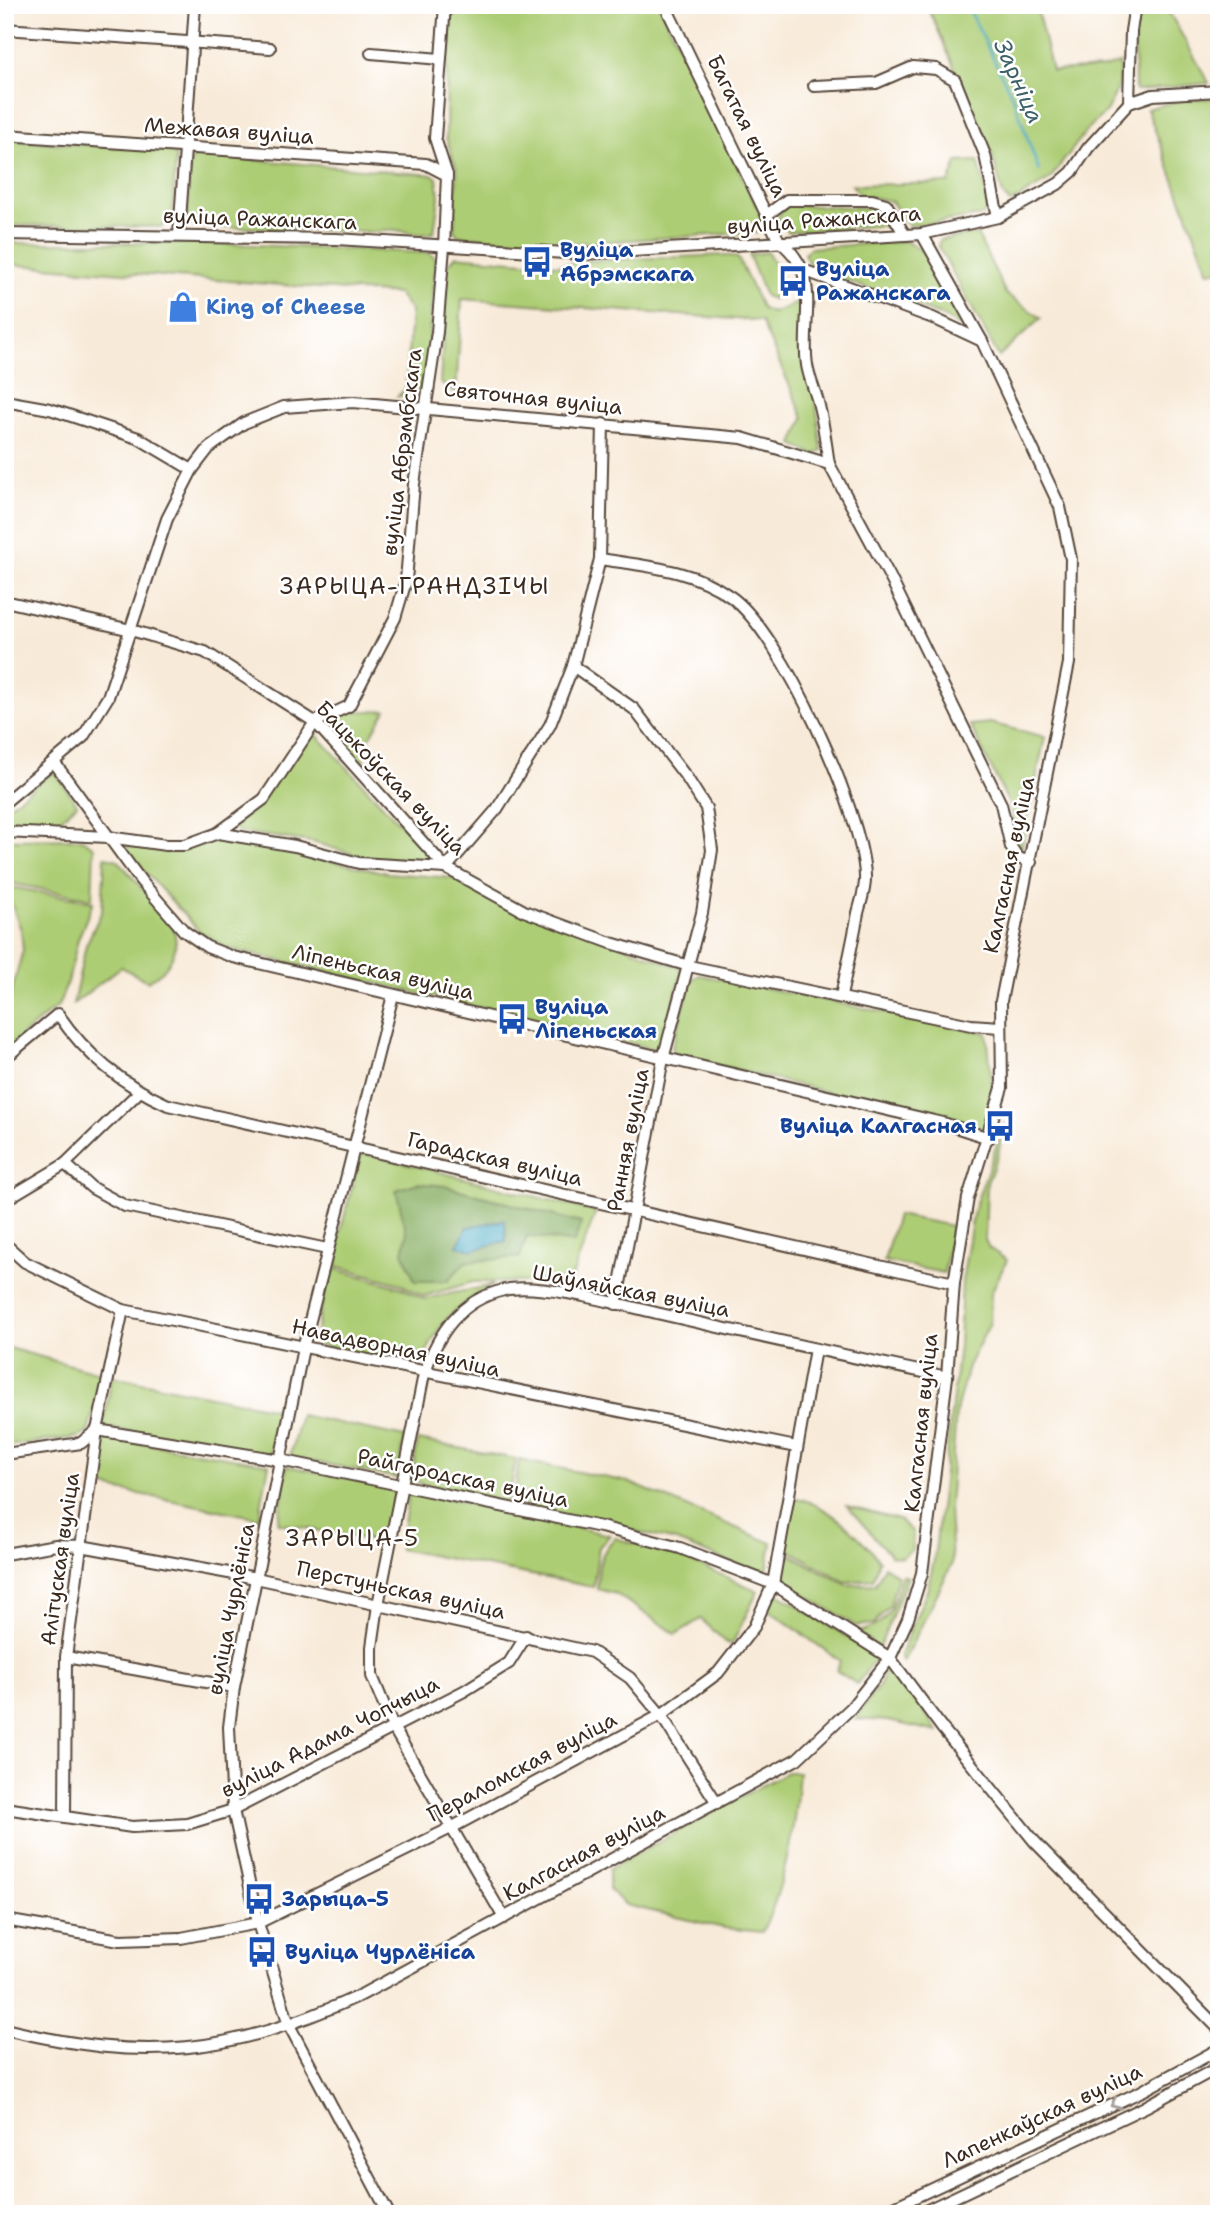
<svg xmlns="http://www.w3.org/2000/svg" width="1224" height="2219" font-family="'Shantell Sans',sans-serif">
<style>
.green{fill:#adcd75;stroke:#747c4a;stroke-width:2}
.forest{fill:#8ab066;stroke:#626d42;stroke-width:2}
.water{fill:#42a7c2;stroke:#3e6870;stroke-width:2}
.lines{fill:none;stroke-linecap:round;stroke-linejoin:round}
.stream{stroke:#42a7c2;stroke-width:2.5}
.minor-casing{stroke:#57473a;stroke-width:14}
.minor{stroke:#fff;stroke-width:10}
.oneway{stroke:#a79f9a}
.labels{text-anchor:middle;stroke-width:5;stroke-linejoin:round;paint-order:stroke}
.street-label{font-size:21px;fill:#3b2a1e;stroke:#fff}
.transit-label{font-size:21px;font-weight:bold;fill:#164399;stroke:#fff;text-anchor:start}
.shop-label{font-size:21px;font-weight:bold;fill:#366cbe;stroke:#fff;text-anchor:start}
.water-label{font-size:23px;font-style:italic;fill:#3e6268;stroke:#fff}
.neighbourhood-label{font-size:23px;letter-spacing:2px;fill:#3b2a1e;stroke:#fff}
</style>
<rect width="100%" height="100%" fill="#fff"/>
<filter id="ink" filterUnits="userSpaceOnUse"><feTurbulence type="fractalNoise" baseFrequency=".0143" numOctaves="2"/><feDisplacementMap in="SourceGraphic" scale="14" xChannelSelector="R" yChannelSelector="G"/><feConvolveMatrix kernelMatrix="1 2 1 2 8 2 1 2 1" color-interpolation-filters="sRGB"/></filter>
<filter id="wash" filterUnits="userSpaceOnUse"><feTurbulence type="fractalNoise" baseFrequency=".00686" numOctaves="4" result="noise"/><feDisplacementMap in="SourceGraphic" scale="28" xChannelSelector="R" yChannelSelector="G"/><feGaussianBlur stdDeviation="1.57" result="paint"/><feColorMatrix in="noise" values="0 0 0 0 0 0 0 0 0 0 0 0 0 0 0 0 0 1.4 0 .05"/><feComposite in="paint" operator="in"/></filter>
<g filter="url(#wash)">
<rect width="100%" height="100%" fill="#f8ead8"/>
<g class="green">
<path d="M 453,5 L 659,5 L 765,223 L 761,232 L 564,244 L 458,236 L 454,230 L 457,170 L 446,138 L 447,60 Z"/>
<path d="M 927,5 L 1036,5 L 1052,71 L 1104,68 L 1120,63 L 1118,88 L 1106,112 L 1090,126 L 1049,180 L 1010,203 L 1003,195 L 992,154 Z"/>
<path d="M 1141,5 L 1165,5 L 1209,83 L 1135,91 L 1134,34 Z"/>
<path d="M 1219,98 L 1219,270 L 1209,272 L 1147,109 L 1181,100 Z"/>
<path d="M 5,140 L 171,150 L 176,156 L 172,215 L 162,227 L 5,225 Z"/>
<path d="M 196,155 L 433,175 L 437,178 L 439,197 L 434,232 C 416,240 398,224 377,232 L 194,226 L 187,219 L 190,162 Z"/>
<path d="M 978,161 L 990,207 L 982,216 L 909,226 L 891,201 L 860,195 L 852,185 L 949,183 L 957,162 Z"/>
<path d="M 786,205 L 879,208 L 892,225 L 788,232 L 777,219 Z"/>
<path d="M 977,234 L 1006,294 L 1041,318 L 999,357 L 938,246 L 940,240 Z"/>
<path d="M 905,241 L 924,252 L 969,331 L 940,315 L 811,268 L 804,254 L 810,248 Z"/>
<path d="M 5,243 L 209,243 L 429,253 L 435,258 L 426,377 L 418,392 L 397,397 L 406,388 L 411,311 L 398,294 L 5,264 Z"/>
<path d="M 767,252 L 781,276 L 782,291 L 773,299 L 765,296 L 749,255 Z"/>
<path d="M 727,255 L 738,258 L 762,309 L 772,313 L 803,301 L 822,451 L 814,455 L 793,444 L 804,418 L 761,321 L 462,299 L 456,393 L 440,383 L 448,265 L 456,256 L 558,265 L 585,261 Z"/>
<path d="M 386,710 L 365,746 L 363,768 L 321,722 L 347,712 Z"/>
<path d="M 990,723 L 1045,737 L 1021,851 L 1009,804 L 970,725 Z"/>
<path d="M 312,730 L 435,861 L 367,858 L 312,842 L 238,832 L 235,828 Z"/>
<path d="M 54,771 L 77,804 L 51,828 L 5,826 L 5,809 Z"/>
<path d="M 82,839 L 94,847 L 92,899 L 5,882 L 5,840 Z"/>
<path d="M 223,839 L 388,873 L 453,878 L 680,968 L 682,972 L 663,1044 L 654,1049 L 226,948 L 199,931 L 126,851 L 129,844 L 187,848 Z"/>
<path d="M 105,857 L 118,860 L 172,924 C 182,947 170,971 147,981 L 121,967 L 73,1004 L 86,945 L 102,911 Z"/>
<path d="M 5,886 L 93,902 L 78,939 L 68,982 L 58,1006 L 5,1049 L 5,1016 L 23,950 L 21,930 Z"/>
<path d="M 700,975 L 987,1033 L 993,1092 L 984,1130 L 675,1055 L 672,1048 L 692,979 Z"/>
<path d="M 1005,1121 L 998,1155 L 987,1183 L 985,1240 L 989,1248 L 1007,1260 L 991,1293 L 990,1323 L 968,1366 L 956,1412 L 949,1507 L 952,1564 L 903,1662 L 900,1655 L 927,1591 L 934,1560 L 959,1346 L 962,1281 L 974,1209 Z"/>
<path d="M 361,1152 L 596,1212 L 570,1282 L 473,1282 L 424,1296 L 400,1284 L 337,1266 L 340,1233 Z"/>
<path d="M 897,1215 L 952,1226 L 944,1273 L 884,1261 Z"/>
<path d="M 329,1267 L 402,1288 L 424,1299 L 494,1285 C 449,1311 442,1318 420,1366 L 314,1344 Z"/>
<path d="M 5,1347 L 103,1374 L 88,1432 L 79,1437 L 5,1446 Z"/>
<path d="M 112,1376 L 280,1410 L 270,1454 L 103,1427 Z"/>
<path d="M 300,1415 L 405,1437 L 397,1478 L 290,1457 Z"/>
<path d="M 105,1437 L 269,1464 L 259,1518 L 94,1485 Z"/>
<path d="M 418,1440 L 516,1459 L 508,1503 L 411,1481 Z"/>
<path d="M 519,1460 L 628,1482 L 772,1543 L 766,1576 L 676,1541 L 514,1503 Z"/>
<path d="M 287,1466 L 396,1488 L 385,1543 L 278,1523 Z"/>
<path d="M 410,1490 L 610,1535 L 599,1547 L 593,1587 L 399,1549 Z"/>
<path d="M 792,1497 C 828,1503 858,1534 879,1560 L 873,1579 L 846,1582 L 784,1547 Z"/>
<path d="M 847,1506 L 899,1520 L 913,1532 L 912,1550 L 902,1557 L 891,1556 Z"/>
<path d="M 615,1538 L 679,1556 L 758,1591 L 733,1642 L 728,1644 L 701,1619 L 676,1634 L 616,1594 L 597,1589 C 598,1567 599,1553 615,1538 Z"/>
<path d="M 784,1551 L 847,1585 L 876,1584 L 884,1566 L 898,1576 L 890,1605 L 874,1624 L 856,1626 L 779,1579 Z"/>
<path d="M 902,1575 L 908,1577 L 879,1648 L 857,1632 C 890,1626 894,1604 902,1575 Z"/>
<path d="M 773,1590 L 877,1656 L 857,1684 L 837,1671 L 840,1661 L 769,1610 Z"/>
<path d="M 885,1671 L 916,1699 L 938,1732 L 888,1721 L 855,1719 L 881,1683 Z"/>
<path d="M 787,1772 L 799,1772 C 795,1825 786,1885 762,1932 L 724,1928 L 626,1905 L 609,1890 L 609,1869 Z"/>
</g>
<path class="forest" d="M 418,1183 L 445,1186 L 581,1223 L 574,1243 L 527,1236 L 520,1257 L 465,1262 L 448,1281 L 415,1281 L 403,1252 L 407,1234 L 396,1190 Z"/>
<path class="water" d="M 505,1220 L 506,1241 L 473,1250 L 457,1246 L 467,1227 Z"/>
<g class="lines">
<path class="stream" d="M 967,5 L 1015,102 L 1039,171"/>
</g>
</g>
<g filter="url(#ink)">
<g class="lines">
<defs>
<g id="minor">
<path d="M 665,5 L 779,241 C 824,275 800,319 807,365 C 809,379 816,392 819,406 C 824,425 826,445 829,464"/>
<path d="M 5,29 L 270,48"/>
<path d="M 371,53 L 440,59"/>
<path d="M 814,86 L 876,83 L 913,67 L 936,69 L 955,80 L 985,155 L 998,217"/>
<path d="M 1129,103 L 1131,31 L 1135,5"/>
<path d="M 5,135 L 426,164 L 447,175"/>
<path d="M 768,214 L 787,200 L 872,200 L 886,204 L 905,235"/>
<path d="M 5,234 L 336,239 L 582,254 L 922,234 L 998,217 L 1058,184 L 1072,172 L 1088,148 L 1129,103 L 1153,95 L 1219,91"/>
<path d="M 179,235 L 195,5"/>
<path d="M 803,270 L 933,318 L 982,341"/>
<path d="M 5,401 L 50,409 L 138,438 L 192,470"/>
<path d="M 600,559 C 645,566 693,569 731,597 C 782,633 863,814 865,876 C 866,888 861,901 858,913 C 853,940 847,968 841,996"/>
<path d="M 5,601 L 131,630 L 205,652 L 315,722 L 446,868 L 524,911 L 611,943 L 689,966 L 971,1025 L 1000,1027"/>
<path d="M 573,666 L 634,709 L 687,778 L 706,808 L 712,850 L 702,913 L 663,1059 L 616,1304"/>
<path d="M 54,762 L 141,881 L 184,931 L 207,947 L 233,957 L 943,1123 L 989,1138"/>
<path d="M 5,802 L 83,737 L 108,697 L 167,519 L 192,470 L 209,448 L 244,423 L 284,407 L 353,402 L 742,438 L 829,464 L 890,577 L 1001,804 L 1011,847 L 1018,858 L 1031,862"/>
<path d="M 5,832 L 108,837 L 166,845 L 185,845 L 218,833 L 295,846 L 359,863 L 446,868 L 497,809 L 550,725 L 573,666 L 600,559 L 603,424"/>
<path d="M 218,833 L 264,799 L 315,722 L 349,706 L 395,618 L 406,581 L 414,484 L 437,332 L 444,247 L 447,175 L 435,138 L 445,5"/>
<path d="M 5,1058 L 58,1014 C 85,1054 123,1085 168,1105 L 954,1283"/>
<path d="M 65,1164 L 92,1188 L 125,1206 L 327,1249"/>
<path d="M 5,1200 L 65,1164 L 139,1092"/>
<path d="M 5,1244 L 25,1262 L 123,1310 L 796,1447"/>
<path d="M 5,1454 L 81,1443 L 97,1430 L 280,1460 L 601,1527 L 680,1548 L 773,1584 L 890,1658 L 942,1728 L 1035,1842 L 1219,2029"/>
<path d="M 5,1554 L 56,1545 L 81,1546 L 256,1578 L 592,1652 L 630,1678 L 661,1715 L 717,1803"/>
<path d="M 66,1657 L 234,1687"/>
<path d="M 5,1808 L 132,1827 L 187,1824 L 233,1810 L 464,1691 L 509,1663 L 526,1636"/>
<path d="M 65,1816 L 66,1657 L 97,1430 L 123,1310"/>
<path d="M 504,1918 L 393,1727 L 372,1676 L 372,1647 L 378,1605 L 424,1374 C 438,1333 460,1300 504,1290 C 541,1282 622,1305 661,1314 C 756,1336 851,1357 947,1377"/>
<path d="M 5,1920 L 120,1940 L 181,1938 L 258,1923 L 451,1828 L 661,1715 L 718,1673 L 754,1627 L 773,1584 L 815,1349"/>
<path d="M 5,2029 C 146,2063 229,2055 361,1995 L 797,1759 L 851,1708 L 890,1658 L 908,1619 L 922,1573 L 947,1377 L 954,1283 L 968,1198 L 1002,1088 L 1001,1001 L 1069,663 L 1071,559 L 1060,507 L 982,341 L 922,234"/>
<path d="M 389,2214 L 289,2025 L 258,1923 L 233,1810 L 229,1727 L 234,1687 L 303,1348 L 393,995"/>
<path d="M 879,2214 L 1142,2091 L 1219,2049"/>
<path d="M 919,2214 L 1145,2107 L 1219,2067"/>
</g>
</defs>
<use href="#minor" class="minor-casing"/>
<use href="#minor" class="minor"/>
</g>
<defs><path id="oneway-chevron" d="M-2-3.5L2.5 0L-2 3.5" fill="none" stroke-width="1.6" stroke-linecap="round" stroke-linejoin="round" transform="scale(1.75)"/></defs>
<use class="oneway" href="#oneway-chevron" transform="translate(1115 2104) rotate(155)"/>
</g>
<defs>
<symbol id="bus-bare" viewBox="-9 -9 18 18"><path d="M-5-6H5V4H4V6H2V4H-2V6H-4V4H-5ZM-3.5-4V0h7V-4ZM-3.5 1.2v1.5H-2V1.2ZM2 1.2v1.5H3.5V1.2Z" fill="#1a4fb4" stroke="#fff" stroke-width="2.5" paint-order="stroke"/></symbol>
<symbol id="shop-bare" viewBox="-9 -9 18 18"><path d="M-5-2.5h2.3a2.7 3.5 0 0 1 5.4 0H5L5.5 6h-11ZM-1.5-2.5h3a1.5 2.3 0 0 0-3 0Z" fill="#3f7fe0" stroke="#fff" stroke-width="2.5" paint-order="stroke"/></symbol>
</defs>
<g fill-rule="evenodd">
<use href="#bus-bare" x="515" y="240" width="44" height="44"/>
<use href="#bus-bare" x="771" y="259" width="44" height="44"/>
<use href="#shop-bare" x="161" y="285" width="44" height="44"/>
<use href="#bus-bare" x="490" y="997" width="44" height="44"/>
<use href="#bus-bare" x="978" y="1104" width="44" height="44"/>
<use href="#bus-bare" x="237" y="1877" width="44" height="44"/>
<use href="#bus-bare" x="240" y="1930" width="44" height="44"/>
</g>
<g class="labels">
<g class="street-label">
<text transform="translate(747 126) rotate(64)" y="7">Багатая вуліца</text>
<text transform="translate(229 131) rotate(4)" y="7">Межавая вуліца</text>
<text transform="translate(260 219) rotate(2)" y="7">вуліца Ражанскага</text>
<text transform="translate(824 220) rotate(-4)" y="7">вуліца Ражанскага</text>
<text transform="translate(533 398) rotate(6)" y="7">Святочная вуліца</text>
<text transform="translate(402 452) rotate(-83)" y="7">вуліца Абрэмбскага</text>
<text transform="translate(391 778) rotate(46)" y="7">Бацькоўская вуліца</text>
<text transform="translate(1009 865) rotate(-78)" y="7">Калгасная вуліца</text>
<text transform="translate(383 972) rotate(13)" y="7">Ліпеньская вуліца</text>
<text transform="translate(628 1140) rotate(-79)" y="7">Ранняя вуліца</text>
<text transform="translate(495 1159) rotate(13)" y="7">Гарадская вуліца</text>
<text transform="translate(631 1291) rotate(11)" y="7">Шаўляйская вуліца</text>
<text transform="translate(396 1348) rotate(12)" y="7">Навадворная вуліца</text>
<text transform="translate(921 1423) rotate(-84)" y="7">Калгасная вуліца</text>
<text transform="translate(463 1478) rotate(12)" y="7">Райгародская вуліца</text>
<text transform="translate(60 1559) rotate(-82)" y="7">Алітуская вуліца</text>
<text transform="translate(401 1590) rotate(12)" y="7">Перстуньская вуліца</text>
<text transform="translate(231 1609) rotate(-79)" y="7">вуліца Чурлёніса</text>
<text transform="translate(330 1737) rotate(-27)" y="7">вуліца Адама Чопчыца</text>
<text transform="translate(522 1767) rotate(-28)" y="7">Пераломская вуліца</text>
<text transform="translate(584 1853) rotate(-28)" y="7">Калгасная вуліца</text>
<text transform="translate(1042 2116) rotate(-25)" y="7">Лапенкаўская вуліца</text>
</g>
<g class="transit-label">
<text x="560" y="257">Вуліца<tspan x="560" dy="24">Абрэмскага</tspan></text>
<text x="816" y="276">Вуліца<tspan x="816" dy="24">Ражанскага</tspan></text>
<text x="535" y="1014">Вуліца<tspan x="535" dy="24">Ліпеньская</tspan></text>
<text x="977" y="1133" text-anchor="end">Вуліца Калгасная</text>
<text x="282" y="1906">Зарыца-5</text>
<text x="285" y="1959">Вуліца Чурлёніса</text>
</g>
<g class="shop-label">
<text x="206" y="314">King of Cheese</text>
</g>
<g class="water-label">
<text transform="translate(1019 81) rotate(66)" y="8">Зарніца</text>
</g>
<g class="neighbourhood-label">
<text x="415" y="594">ЗАРЫЦА-ГРАНДЗІЧЫ</text>
<text x="353" y="1546">ЗАРЫЦА-5</text>
</g>
</g>
<rect width="1224" height="2219" fill="none" stroke="#fff" stroke-width="28"/>
</svg>
